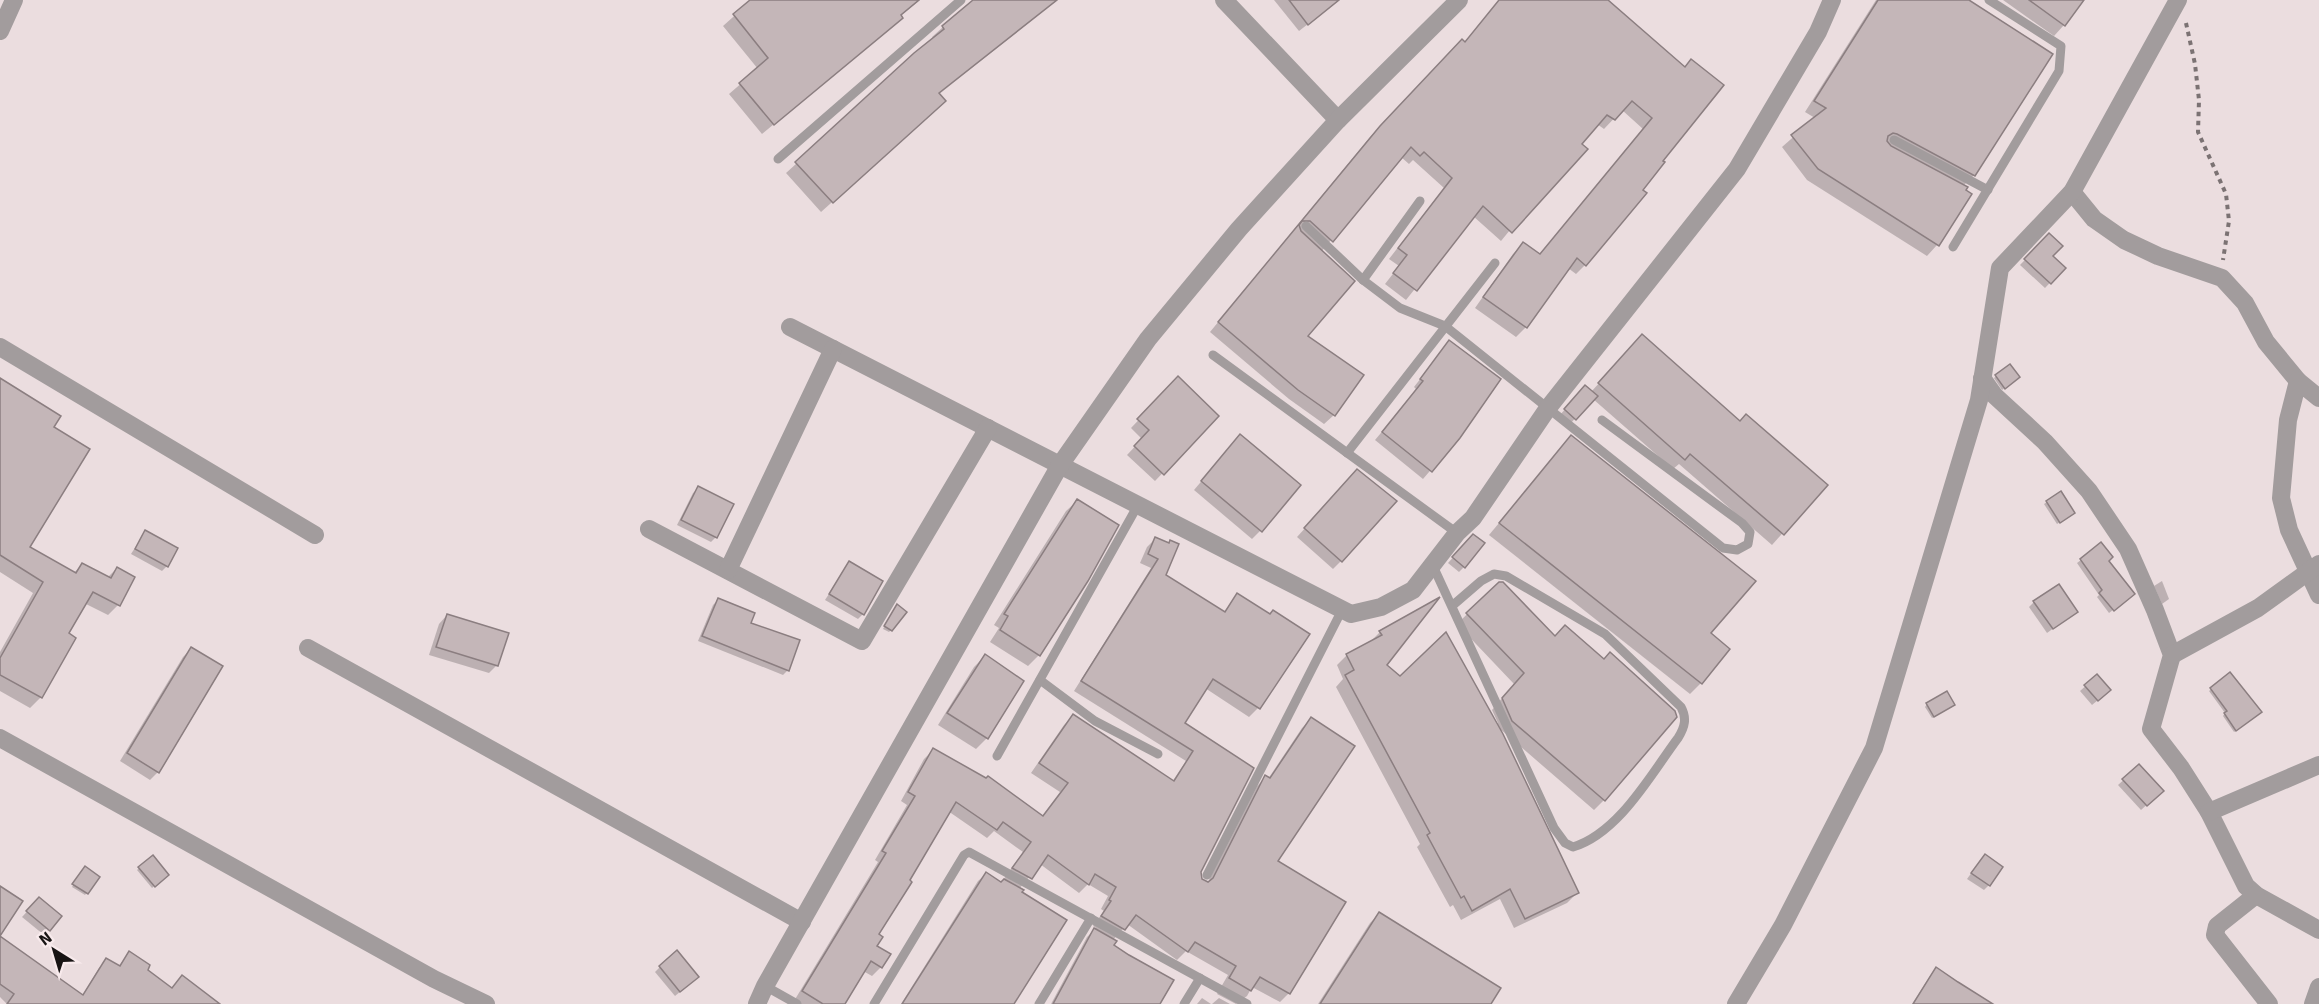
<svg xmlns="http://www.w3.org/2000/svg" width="2319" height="1004" font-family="Signika,sans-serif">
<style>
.shadow{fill:#0003}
.building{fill:#c4b6b8;stroke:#8b7e80;stroke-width:1.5}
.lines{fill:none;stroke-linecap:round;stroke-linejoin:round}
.path{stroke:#7b7273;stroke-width:4;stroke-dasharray:4.5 4.5;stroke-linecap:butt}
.lane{stroke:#a29c9d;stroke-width:9}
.street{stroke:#a29c9d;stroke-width:18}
</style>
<rect width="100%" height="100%" fill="#ebdddf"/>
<g class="shadow">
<path d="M 752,0 L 920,0 L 900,16 L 890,28 L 762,134 L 729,94 L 758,69 L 723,26 Z"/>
<path d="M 976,0 L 1057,0 L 938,95 L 933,112 L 821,212 L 786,173 L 934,39 L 932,37 L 943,27 Z"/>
<path d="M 1274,0 L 1339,0 L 1299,31 Z"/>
<path d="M 1499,0 L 1606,0 L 1684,68 L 1661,162 L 1585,265 L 1576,274 L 1568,268 L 1526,327 L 1516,337 L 1475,308 L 1513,254 L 1523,244 L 1539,256 L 1643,129 L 1622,110 L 1604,129 L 1597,124 L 1501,241 L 1473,216 L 1406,300 L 1385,284 L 1399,266 L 1389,259 L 1444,188 L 1413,160 L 1409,164 L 1401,157 L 1321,252 L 1306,336 L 1334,415 L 1324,424 L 1289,399 L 1210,332 L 1370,137 L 1452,51 L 1464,43 Z"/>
<path d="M 1876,0 L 1966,0 L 1974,175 L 1963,186 L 1964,190 L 1970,194 L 1937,245 L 1927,256 L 1807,180 L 1782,147 L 1815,118 L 1805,112 Z"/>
<path d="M 2003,0 L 2083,0 L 2064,25 L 2054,36 Z"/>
<path d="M 2049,235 L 2051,257 L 2064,268 L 2045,288 L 2020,265 Z"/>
<path d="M 1642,336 L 1740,422 L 1826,485 L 1772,545 L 1679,464 L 1673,469 L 1593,399 L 1570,424 L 1560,415 L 1580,392 L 1591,392 Z"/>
<path d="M 1449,342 L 1459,437 L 1423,479 L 1375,440 L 1417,390 L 1414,387 Z"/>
<path d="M 2009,366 L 2016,379 L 2002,390 L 1994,378 Z"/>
<path d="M 1178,379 L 1217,416 L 1155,481 L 1127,455 L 1142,439 L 1131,428 Z"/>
<path d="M 0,380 L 52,428 L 28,547 L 74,573 L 82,564 L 107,578 L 117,568 L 118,605 L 108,615 L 84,603 L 67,634 L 74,638 L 41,697 L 30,708 L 0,691 L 0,652 L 33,593 L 0,572 Z"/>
<path d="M 1571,437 L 1701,683 L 1690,694 L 1489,535 Z"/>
<path d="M 1233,444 L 1260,531 L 1252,539 L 1194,490 Z"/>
<path d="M 1350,479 L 1341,561 L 1333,569 L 1297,537 Z"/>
<path d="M 699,488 L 716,537 L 711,542 L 677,525 L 693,493 Z"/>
<path d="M 1077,501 L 1039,655 L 1028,666 L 990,642 L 999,628 L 994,625 L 1066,511 Z"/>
<path d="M 2047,502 L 2071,515 L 2057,524 L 2044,504 Z"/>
<path d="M 145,532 L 167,566 L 162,571 L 131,554 Z"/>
<path d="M 1156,538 L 1164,576 L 1223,613 L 1238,595 L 1270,616 L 1308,635 L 1258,708 L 1249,717 L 1205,688 L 1183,723 L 1252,768 L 1199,872 L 1200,879 L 1207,884 L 1257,786 L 1266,777 L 1268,779 L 1302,728 L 1311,719 L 1276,862 L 1289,993 L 1280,1002 L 1252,987 L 1247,996 L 1236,1004 L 1217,994 L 1228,975 L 1186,951 L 1177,960 L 1127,924 L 1113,940 L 1112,945 L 1159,1004 L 1051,1004 L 1087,937 L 1096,928 L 1093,926 L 1104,911 L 1101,909 L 1108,896 L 1088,884 L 1079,893 L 1040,864 L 1019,889 L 1012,1004 L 901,1004 L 978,881 L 986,874 L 1001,883 L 1023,852 L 994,831 L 987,838 L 948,811 L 877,935 L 875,946 L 889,954 L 881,967 L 872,976 L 863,971 L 843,1004 L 800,1004 L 794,1001 L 878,862 L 875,860 L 907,805 L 901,801 L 924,759 L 933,750 L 1042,816 L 1060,792 L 1031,773 L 1064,725 L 1073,716 L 1172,782 L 1186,761 L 1074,691 L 1151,568 L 1140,563 L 1147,547 Z"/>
<path d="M 1468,541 L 1464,567 L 1459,572 L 1448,563 Z"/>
<path d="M 2081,560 L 2108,561 L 2130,597 L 2109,613 L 2097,597 L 2099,595 L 2077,563 Z"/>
<path d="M 849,563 L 863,614 L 858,619 L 825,600 Z"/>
<path d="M 2162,581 L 2169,599 L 2162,604 L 2154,586 Z"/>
<path d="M 1499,583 L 1604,800 L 1594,810 L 1499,728 L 1577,893 L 1567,903 L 1514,928 L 1500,899 L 1461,920 L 1453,905 L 1450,907 L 1417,847 L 1420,844 L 1336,687 L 1343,679 L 1337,665 L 1347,655 L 1370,642 L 1380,632 L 1434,602 L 1385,665 L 1400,678 L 1496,724 L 1498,723 L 1492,710 L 1514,684 L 1457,624 Z"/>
<path d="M 718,600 L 749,624 L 788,670 L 783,675 L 698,641 L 713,605 Z"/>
<path d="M 2034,602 L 2076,612 L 2047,633 L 2029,607 Z"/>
<path d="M 895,608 L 891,630 L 889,632 L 883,629 Z"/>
<path d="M 447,615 L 497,665 L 489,673 L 429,655 L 439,624 Z"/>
<path d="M 191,649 L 158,772 L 150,780 L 120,761 L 183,657 Z"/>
<path d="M 985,656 L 987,738 L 976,749 L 938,725 L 974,667 Z"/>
<path d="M 2230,674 L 2258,714 L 2234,732 L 2223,716 L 2225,713 L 2209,691 Z"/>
<path d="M 2097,676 L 2104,695 L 2092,705 L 2080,691 Z"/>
<path d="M 1927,704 L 1951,707 L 1932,718 L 1925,707 Z"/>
<path d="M 2139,766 L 2162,791 L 2141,810 L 2118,785 Z"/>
<path d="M 152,857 L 167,875 L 152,888 L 137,870 Z"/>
<path d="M 1980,861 L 1989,885 L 1984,890 L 1967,879 Z"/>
<path d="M 83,870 L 98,877 L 85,895 L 72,887 Z"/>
<path d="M 34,904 L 49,930 L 44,935 L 22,917 Z"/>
<path d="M 1379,914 L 1489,1004 L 1318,1004 L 1370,923 Z"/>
<path d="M 0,938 L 82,996 L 99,968 L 107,960 L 118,967 L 129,953 L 146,970 L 171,989 L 182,977 L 208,1004 L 7,1004 L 0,997 Z"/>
<path d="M 660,967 L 692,982 L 675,996 L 655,972 Z"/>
<path d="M 1937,969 L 1992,1004 L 1912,1004 L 1930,976 Z"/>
<path d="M 1202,998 L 1211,1004 L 1197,1004 Z"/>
<path d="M 1219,998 L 1230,1004 L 1212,1004 Z"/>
</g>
<g class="building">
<path d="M 750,0 L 919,0 L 901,15 L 903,18 L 774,125 L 739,83 L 768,58 L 733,14 Z"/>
<path d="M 973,0 L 1057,0 L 939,93 L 946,101 L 833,203 L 795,162 L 914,53 L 944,29 L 942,26 Z"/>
<path d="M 1289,0 L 1339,0 L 1308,25 Z"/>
<path d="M 1499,0 L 1608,0 L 1685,67 L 1691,59 L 1724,85 L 1663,161 L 1665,162 L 1643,190 L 1647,193 L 1586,266 L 1577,258 L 1527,328 L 1483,297 L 1523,242 L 1540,254 L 1652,118 L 1632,101 L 1615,120 L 1607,115 L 1582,144 L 1588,149 L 1512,233 L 1483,206 L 1417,291 L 1393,273 L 1407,255 L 1398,248 L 1452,178 L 1424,152 L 1420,156 L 1411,147 L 1333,242 L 1310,221 L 1302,221 L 1299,225 L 1301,231 L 1355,281 L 1308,336 L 1364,375 L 1335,416 L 1298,390 L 1218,322 L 1380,126 L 1462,39 L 1465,42 Z"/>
<path d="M 1878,0 L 1969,0 L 2053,54 L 1975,176 L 1897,134 L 1893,133 L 1888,136 L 1887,141 L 1891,146 L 1968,187 L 1966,190 L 1972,194 L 1939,246 L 1818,169 L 1791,135 L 1826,108 L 1814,101 Z"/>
<path d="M 2029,0 L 2084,0 L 2065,26 Z"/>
<path d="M 2049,233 L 2063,246 L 2053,256 L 2066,268 L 2051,284 L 2024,259 Z"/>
<path d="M 1642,334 L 1740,421 L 1746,414 L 1828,485 L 1784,535 L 1690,454 L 1685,460 L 1598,383 Z"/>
<path d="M 1449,340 L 1501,379 L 1460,438 L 1432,472 L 1382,432 L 1423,381 L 1420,379 Z"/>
<path d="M 2010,364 L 2020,377 L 2005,389 L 1995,375 Z"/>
<path d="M 1178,376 L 1219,416 L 1164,475 L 1134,446 L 1149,430 L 1137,419 Z"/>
<path d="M 0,378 L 61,416 L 54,427 L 90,449 L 30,547 L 76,573 L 82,563 L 111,578 L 117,567 L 135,577 L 120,606 L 93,592 L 69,633 L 76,638 L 42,698 L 0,675 L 0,658 L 43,582 L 0,555 Z"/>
<path d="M 1585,385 L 1598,396 L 1576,420 L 1564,409 Z"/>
<path d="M 1240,434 L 1301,485 L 1262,532 L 1201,481 Z"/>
<path d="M 1571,435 L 1756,581 L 1711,633 L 1730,649 L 1702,684 L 1499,523 Z"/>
<path d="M 1357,469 L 1397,501 L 1342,562 L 1304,528 Z"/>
<path d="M 698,486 L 734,504 L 717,538 L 681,520 Z"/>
<path d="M 2061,491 L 2075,513 L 2060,523 L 2046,501 Z"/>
<path d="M 1077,499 L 1119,525 L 1088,581 L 1040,656 L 1000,630 L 1008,616 L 1004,614 Z"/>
<path d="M 145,530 L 178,548 L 168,567 L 135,549 Z"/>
<path d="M 1473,534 L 1485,543 L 1465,568 L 1452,557 Z"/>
<path d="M 1155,537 L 1169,543 L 1170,540 L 1179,544 L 1166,575 L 1225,612 L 1237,593 L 1270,614 L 1273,610 L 1310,634 L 1260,709 L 1213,679 L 1185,723 L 1254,768 L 1201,872 L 1202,879 L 1208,882 L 1213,878 L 1265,775 L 1270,778 L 1311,717 L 1355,746 L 1278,861 L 1346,902 L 1290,994 L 1260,977 L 1251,991 L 1229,978 L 1236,966 L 1195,942 L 1188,952 L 1136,915 L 1125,930 L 1101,916 L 1111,901 L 1109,900 L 1116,887 L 1095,874 L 1089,885 L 1048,855 L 1032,879 L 1012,868 L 1031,842 L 1003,822 L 997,830 L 956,802 L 910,880 L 912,882 L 879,934 L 883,937 L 877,946 L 891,954 L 882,968 L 871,961 L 845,1004 L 823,1004 L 802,991 L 886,853 L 882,851 L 915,796 L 908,792 L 933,748 L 986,778 L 988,776 L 1043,816 L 1068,783 L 1039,763 L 1073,714 L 1174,781 L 1193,751 L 1081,681 L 1158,559 L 1148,554 Z"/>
<path d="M 2101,542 L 2113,557 L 2109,561 L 2135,594 L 2114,611 L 2099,593 L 2102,590 L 2080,559 Z"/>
<path d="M 849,561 L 883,581 L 864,615 L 829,594 Z"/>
<path d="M 1499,582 L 1503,582 L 1555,636 L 1565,625 L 1604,659 L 1610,652 L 1675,711 L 1677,717 L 1605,801 L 1512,721 L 1502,698 L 1524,673 L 1466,613 Z"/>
<path d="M 2059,584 L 2078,612 L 2053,629 L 2033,601 Z"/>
<path d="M 1440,597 L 1387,665 L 1400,676 L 1446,632 L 1503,734 L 1579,893 L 1525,919 L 1510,889 L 1472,911 L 1464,896 L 1461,898 L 1427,835 L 1430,833 L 1345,675 L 1354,670 L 1346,654 L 1382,635 L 1379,631 Z"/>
<path d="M 718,598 L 755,613 L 751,623 L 800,640 L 789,671 L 702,636 Z"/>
<path d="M 897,604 L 907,612 L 892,631 L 884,626 Z"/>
<path d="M 447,614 L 509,633 L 498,666 L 436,647 Z"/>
<path d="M 191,647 L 223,666 L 159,773 L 127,753 Z"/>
<path d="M 985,654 L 1024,681 L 988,739 L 947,713 Z"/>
<path d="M 2230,672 L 2262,712 L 2236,731 L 2224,713 L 2227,711 L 2210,688 Z"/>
<path d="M 2097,674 L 2111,690 L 2098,701 L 2084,685 Z"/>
<path d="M 1947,691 L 1955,705 L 1934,717 L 1926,703 Z"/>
<path d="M 2139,764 L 2164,791 L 2147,806 L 2122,779 Z"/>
<path d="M 1985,854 L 2003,867 L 1990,886 L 1971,873 Z"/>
<path d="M 153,855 L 169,875 L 155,887 L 138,867 Z"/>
<path d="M 85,866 L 100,877 L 88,894 L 72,884 Z"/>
<path d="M 986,872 L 1001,882 L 1004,879 L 1024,890 L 1022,892 L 1067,920 L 1014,1004 L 902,1004 Z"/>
<path d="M 0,886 L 23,901 L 0,936 L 83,995 L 106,958 L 120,966 L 129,951 L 150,965 L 148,970 L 172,988 L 182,975 L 220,1004 L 7,1004 L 14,994 L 0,984 Z"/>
<path d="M 39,897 L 62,916 L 50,931 L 26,911 Z"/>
<path d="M 1379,912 L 1501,988 L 1491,1004 L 1320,1004 Z"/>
<path d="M 1094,928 L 1117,941 L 1114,945 L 1129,955 L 1174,980 L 1160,1004 L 1053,1004 Z"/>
<path d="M 677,950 L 699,977 L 680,992 L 659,966 Z"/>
<path d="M 1936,967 L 1958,982 L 1993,1004 L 1913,1004 Z"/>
</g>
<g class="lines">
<path class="path" d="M 2186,23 L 2195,64 L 2199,100 L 2198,132 L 2226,194 L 2229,221 L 2223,260"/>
<g class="lane">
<path d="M 1894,140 L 1988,190"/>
<path d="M 778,159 L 961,0"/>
<path d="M 1306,226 L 1363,280 L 1400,308 L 1445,326 L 1723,548 L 1737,550 L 1748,544 L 1750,532 L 1742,523 L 1602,420"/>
<path d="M 1953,247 L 2059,71 L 2061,46 L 1989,0"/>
<path d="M 1363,280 L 1420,201"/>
<path d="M 1213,355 L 1457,533"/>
<path d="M 1347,453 L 1495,263"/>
<path d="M 1433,566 L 1554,828 L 1565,843 L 1573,847 C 1619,833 1651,774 1678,738 C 1685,727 1687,718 1681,707 L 1605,634 L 1506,576 L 1494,574 L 1481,581 L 1452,606"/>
<path d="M 1040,680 L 1095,721 L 1158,754"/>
<path d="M 997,756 L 1138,505"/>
<path d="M 1207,875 L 1342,610"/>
<path d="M 765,986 L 797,1004"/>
<path d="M 874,1004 L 964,855 L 969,852 L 1247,1004"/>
<path d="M 1039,1004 L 1091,918"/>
<path d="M 1184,1004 L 1200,978"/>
</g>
<g class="street">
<path d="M 1224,0 L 1338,120"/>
<path d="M 0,31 L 14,0"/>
<path d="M 2072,192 L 2094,219 L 2124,240 L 2158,256 L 2222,278 L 2245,303 L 2266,342 L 2298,381"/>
<path d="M 790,327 L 1351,614 L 1381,607 L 1413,590 L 1457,533 L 1473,518 L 1548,408 L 1737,169 L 1818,32 L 1832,0"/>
<path d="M 0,347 L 315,535"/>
<path d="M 1982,378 L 1994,395 L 2045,442 L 2089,491 L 2128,549 L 2155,610 L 2172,655 L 2151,729 L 2181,768 L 2209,812 L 2246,886 L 2256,895 L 2319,930"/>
<path d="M 2319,398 L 2298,381 L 2288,420 L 2281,498 L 2289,530 L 2319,595"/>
<path d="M 649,529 L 862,641 L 988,428"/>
<path d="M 728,570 L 833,349"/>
<path d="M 308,648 L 802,922"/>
<path d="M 2172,655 L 2258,608 L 2319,564"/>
<path d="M 0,738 L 434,979 L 486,1004"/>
<path d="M 2209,812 L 2319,765"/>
<path d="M 2256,895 L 2217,926 L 2215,935 L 2269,1004"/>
<path d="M 757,1004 L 765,986 L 1060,465 L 1148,339 L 1239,229 L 1338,120 L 1459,0"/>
<path d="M 1736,1004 L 1783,925 L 1874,748 L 1979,400 L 2000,268 L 2072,192 L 2178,0"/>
<path d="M 2313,1004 L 2319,987"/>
</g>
</g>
<g transform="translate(54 950) rotate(323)" stroke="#f8eaec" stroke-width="4.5" paint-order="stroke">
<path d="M0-4.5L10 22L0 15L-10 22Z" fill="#181414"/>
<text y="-9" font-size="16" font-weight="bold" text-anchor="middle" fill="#181414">N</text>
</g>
</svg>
